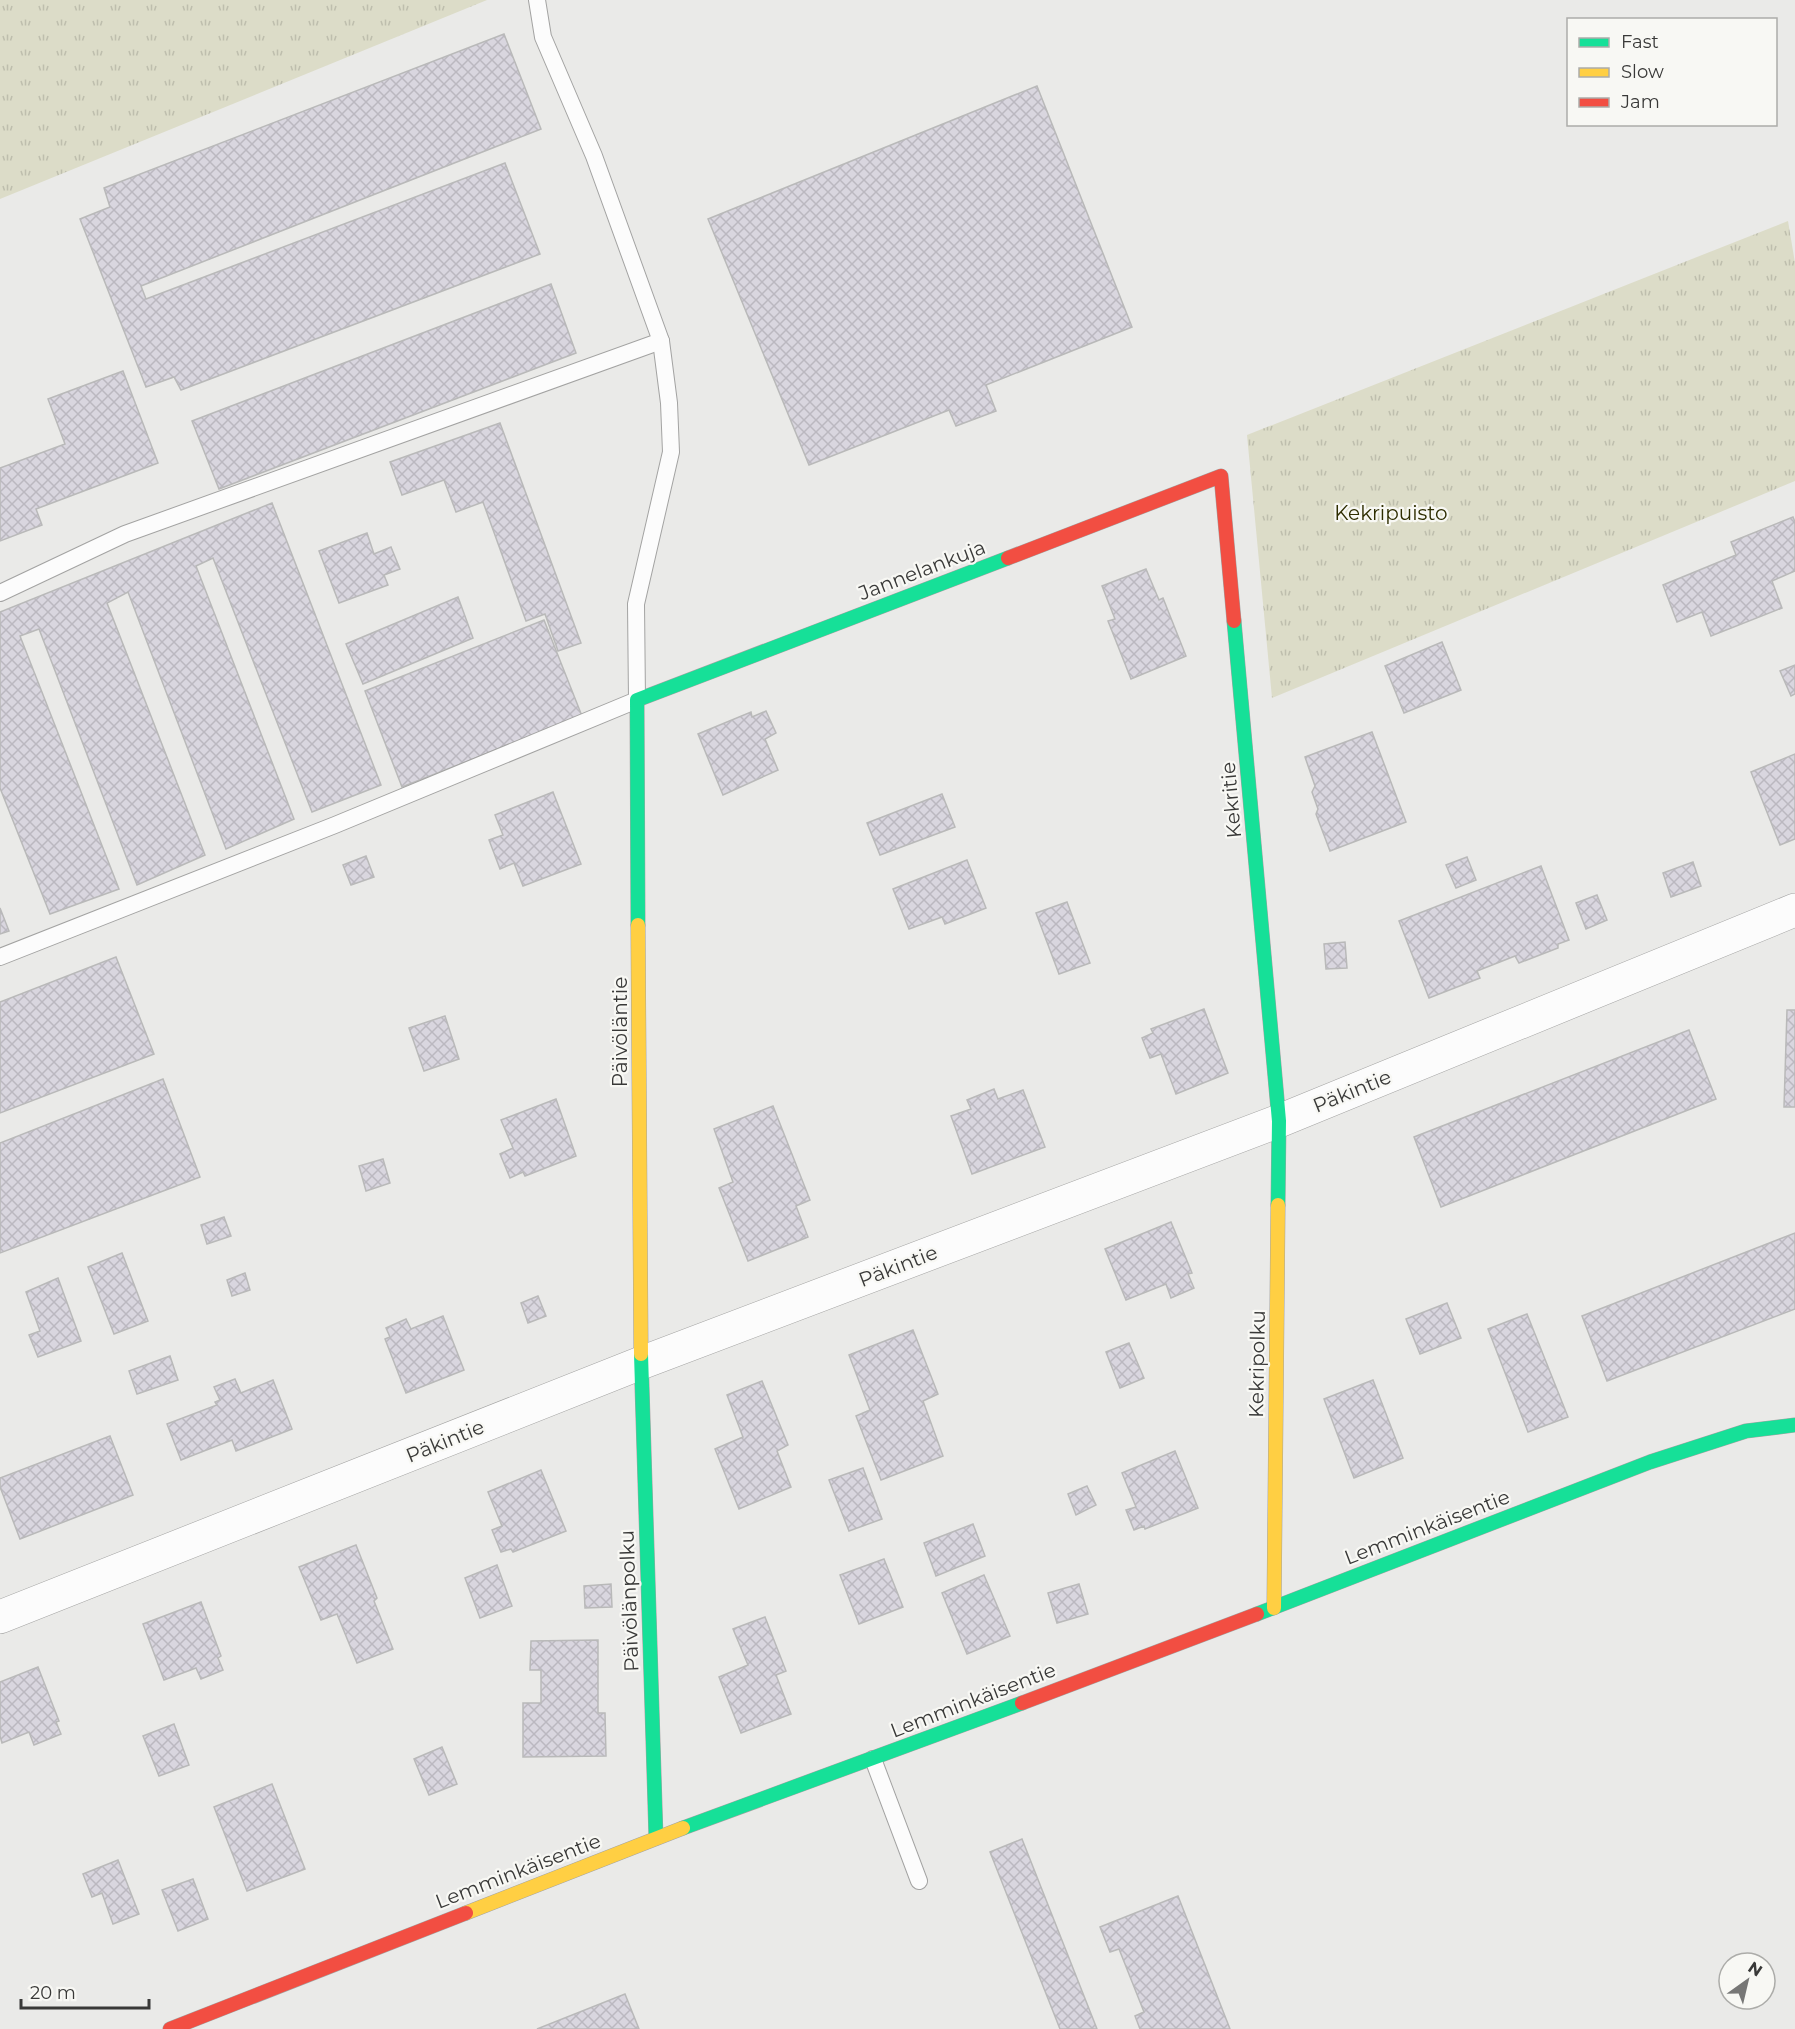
<svg xmlns="http://www.w3.org/2000/svg" width="1795" height="2029" font-family="Montserrat,sans-serif">
<style>
.grass{fill:url(#grass-tufts)}
.building{fill:url(#building-cross-hatch);stroke:#b9b9b9;stroke-width:1.5}
.lines{fill:none;stroke-linecap:round;stroke-linejoin:round}
.lane-casing{stroke:#a3a3a2;stroke-width:18}
.street-casing{stroke:#a3a3a2;stroke-width:34}
.fast-casing{stroke:#a3a3a2;stroke-width:15}
.slow-casing{stroke:#a3a3a2;stroke-width:15}
.jam-casing{stroke:#a3a3a2;stroke-width:15}
.lane{stroke:#fcfcfc;stroke-width:16}
.street{stroke:#fcfcfc;stroke-width:33}
.fast{stroke:#16e098;stroke-width:14}
.slow{stroke:#ffcf43;stroke-width:14}
.jam{stroke:#f24e42;stroke-width:14}
.labels{text-anchor:middle;stroke-width:4.5;stroke-linejoin:round;paint-order:stroke}
.park-label{font-size:20px;fill:#2e2d00;stroke:#f8f8f4}
.street-label{font-size:20px;fill:#393938;stroke:#f8f8f4}
</style>
<defs>
<pattern id="grass-tufts" width="24" height="20" patternUnits="userSpaceOnUse" patternTransform="scale(1.5)"><rect width="24" height="20" fill="#dcdcc8"/><path d="M3 7l-1-3M5 7V3M7 7l1-3M15 17l-1-3M17 17v-4M19 17l1-3" fill="none" stroke="#bebead"/></pattern>
<pattern id="building-cross-hatch" width="8" height="8" patternUnits="userSpaceOnUse" patternTransform="scale(1.5)"><rect width="8" height="8" fill="#d9d6df"/><path d="M0 0l8 8M0 8l8-8" fill="none" stroke="#bbb8c0"/></pattern>
</defs>
<rect width="100%" height="100%" fill="#eaeae8"/>
<g class="grass">
<path d="M 0,0 L 487,0 L 0,199 Z"/>
<path d="M 1788,221 L 1795,263 L 1795,481 L 1272,698 L 1247,435 Z"/>
</g>
<g class="building">
<path d="M 504,34 L 541,129 L 141,286 L 146,299 L 505,163 L 540,254 L 181,390 L 174,377 L 146,387 L 80,219 L 110,207 L 104,188 Z"/>
<path d="M 1037,86 L 1132,327 L 986,385 L 996,411 L 956,426 L 949,410 L 809,465 L 708,219 Z"/>
<path d="M 551,284 L 576,353 L 219,489 L 192,421 Z"/>
<path d="M 123,371 L 158,463 L 36,509 L 42,525 L 0,541 L 0,468 L 65,444 L 48,399 Z"/>
<path d="M 500,423 L 581,643 L 558,651 L 545,614 L 526,621 L 483,502 L 456,512 L 444,480 L 402,495 L 390,462 Z"/>
<path d="M 272,503 L 381,785 L 312,812 L 213,558 L 196,566 L 294,819 L 226,849 L 128,592 L 107,603 L 205,855 L 137,885 L 39,629 L 20,636 L 119,889 L 50,914 L 0,788 L 0,612 Z"/>
<path d="M 1793,517 L 1795,522 L 1795,571 L 1772,581 L 1782,608 L 1711,636 L 1702,612 L 1677,622 L 1663,585 L 1736,555 L 1731,542 Z"/>
<path d="M 367,533 L 374,554 L 391,547 L 400,569 L 384,575 L 388,585 L 339,603 L 319,551 Z"/>
<path d="M 1146,569 L 1159,600 L 1163,598 L 1186,656 L 1131,679 L 1108,621 L 1115,619 L 1102,586 Z"/>
<path d="M 458,597 L 473,638 L 363,684 L 346,644 Z"/>
<path d="M 544,620 L 582,716 L 402,787 L 365,691 Z"/>
<path d="M 1442,642 L 1461,690 L 1404,713 L 1385,666 Z"/>
<path d="M 1795,665 L 1795,694 L 1791,696 L 1780,671 Z"/>
<path d="M 766,711 L 776,733 L 765,739 L 778,770 L 723,795 L 698,734 L 751,712 L 752,717 Z"/>
<path d="M 1372,732 L 1406,822 L 1330,851 L 1316,814 L 1318,809 L 1312,792 L 1315,786 L 1305,757 Z"/>
<path d="M 1795,754 L 1795,839 L 1780,845 L 1751,772 Z"/>
<path d="M 553,792 L 581,864 L 523,886 L 514,863 L 500,869 L 489,840 L 503,835 L 495,815 Z"/>
<path d="M 942,794 L 955,827 L 880,855 L 867,823 Z"/>
<path d="M 366,856 L 374,877 L 351,885 L 343,865 Z"/>
<path d="M 1467,857 L 1476,880 L 1456,888 L 1446,865 Z"/>
<path d="M 967,860 L 986,908 L 945,924 L 942,917 L 909,929 L 893,889 Z"/>
<path d="M 1693,862 L 1701,886 L 1671,897 L 1663,873 Z"/>
<path d="M 1541,866 L 1569,940 L 1558,944 L 1558,948 L 1519,963 L 1515,956 L 1477,971 L 1480,978 L 1429,998 L 1399,921 Z"/>
<path d="M 1597,895 L 1607,920 L 1586,929 L 1576,903 Z"/>
<path d="M 1067,902 L 1090,963 L 1059,974 L 1036,913 Z"/>
<path d="M 0,908 L 9,931 L 0,934 Z"/>
<path d="M 1345,942 L 1347,968 L 1326,969 L 1324,944 Z"/>
<path d="M 116,957 L 154,1054 L 0,1113 L 0,1002 Z"/>
<path d="M 1204,1009 L 1228,1073 L 1176,1094 L 1161,1054 L 1150,1058 L 1142,1038 L 1153,1033 L 1151,1029 Z"/>
<path d="M 1787,1010 L 1795,1010 L 1795,1107 L 1784,1107 Z"/>
<path d="M 445,1016 L 459,1059 L 424,1071 L 409,1028 Z"/>
<path d="M 1689,1030 L 1716,1099 L 1441,1207 L 1414,1137 Z"/>
<path d="M 163,1079 L 200,1177 L 0,1253 L 0,1143 Z"/>
<path d="M 994,1089 L 998,1099 L 1023,1090 L 1045,1147 L 972,1174 L 951,1116 L 971,1109 L 967,1100 Z"/>
<path d="M 556,1099 L 576,1156 L 525,1176 L 523,1172 L 510,1178 L 500,1154 L 513,1148 L 501,1120 Z"/>
<path d="M 773,1106 L 810,1200 L 796,1206 L 808,1237 L 748,1261 L 719,1188 L 733,1182 L 714,1129 Z"/>
<path d="M 383,1159 L 390,1183 L 366,1191 L 359,1166 Z"/>
<path d="M 224,1217 L 231,1236 L 207,1244 L 201,1225 Z"/>
<path d="M 1171,1222 L 1192,1273 L 1188,1274 L 1194,1288 L 1171,1298 L 1166,1284 L 1126,1300 L 1105,1249 Z"/>
<path d="M 1795,1233 L 1795,1309 L 1607,1381 L 1582,1316 Z"/>
<path d="M 122,1253 L 148,1321 L 114,1334 L 88,1267 Z"/>
<path d="M 245,1273 L 250,1290 L 232,1296 L 227,1280 Z"/>
<path d="M 58,1278 L 81,1341 L 38,1357 L 29,1335 L 40,1331 L 26,1292 Z"/>
<path d="M 538,1296 L 546,1316 L 528,1323 L 521,1303 Z"/>
<path d="M 1447,1303 L 1461,1338 L 1420,1354 L 1406,1319 Z"/>
<path d="M 1527,1314 L 1568,1417 L 1528,1432 L 1488,1329 Z"/>
<path d="M 443,1316 L 464,1370 L 406,1393 L 385,1339 L 390,1337 L 386,1328 L 406,1319 L 411,1329 Z"/>
<path d="M 913,1330 L 938,1394 L 923,1401 L 943,1456 L 881,1480 L 856,1416 L 870,1410 L 849,1355 Z"/>
<path d="M 1129,1343 L 1144,1378 L 1120,1388 L 1106,1352 Z"/>
<path d="M 170,1356 L 178,1380 L 137,1394 L 129,1371 Z"/>
<path d="M 235,1379 L 241,1393 L 273,1380 L 292,1429 L 236,1451 L 232,1440 L 181,1460 L 167,1424 L 217,1405 L 215,1402 L 220,1400 L 214,1387 Z"/>
<path d="M 1373,1380 L 1403,1458 L 1354,1478 L 1324,1399 Z"/>
<path d="M 762,1381 L 788,1445 L 777,1451 L 791,1487 L 739,1509 L 715,1449 L 743,1437 L 727,1395 Z"/>
<path d="M 110,1436 L 133,1495 L 20,1539 L 0,1487 L 0,1478 Z"/>
<path d="M 1175,1451 L 1198,1508 L 1145,1529 L 1144,1526 L 1134,1530 L 1126,1510 L 1136,1507 L 1122,1473 Z"/>
<path d="M 863,1468 L 882,1519 L 849,1531 L 829,1480 Z"/>
<path d="M 541,1470 L 566,1531 L 513,1552 L 511,1549 L 501,1552 L 492,1530 L 502,1526 L 488,1492 Z"/>
<path d="M 1087,1486 L 1096,1505 L 1076,1515 L 1068,1494 Z"/>
<path d="M 973,1524 L 985,1556 L 936,1576 L 924,1543 Z"/>
<path d="M 356,1545 L 377,1598 L 374,1601 L 393,1649 L 357,1663 L 337,1614 L 321,1620 L 299,1567 Z"/>
<path d="M 884,1559 L 903,1607 L 859,1624 L 840,1575 Z"/>
<path d="M 497,1565 L 512,1606 L 480,1618 L 465,1578 Z"/>
<path d="M 984,1575 L 1010,1636 L 967,1654 L 942,1593 Z"/>
<path d="M 611,1584 L 612,1607 L 585,1608 L 584,1586 Z"/>
<path d="M 1079,1584 L 1088,1614 L 1057,1623 L 1048,1593 Z"/>
<path d="M 201,1602 L 221,1656 L 218,1658 L 223,1670 L 201,1679 L 196,1668 L 164,1680 L 143,1624 Z"/>
<path d="M 765,1617 L 786,1671 L 776,1675 L 791,1714 L 741,1733 L 719,1677 L 748,1665 L 733,1629 Z"/>
<path d="M 598,1640 L 598,1713 L 605,1713 L 606,1756 L 523,1757 L 523,1703 L 541,1703 L 541,1670 L 530,1670 L 531,1641 Z"/>
<path d="M 38,1667 L 59,1721 L 56,1722 L 61,1734 L 34,1745 L 29,1732 L 2,1743 L 0,1736 L 0,1682 Z"/>
<path d="M 174,1724 L 189,1765 L 159,1776 L 143,1736 Z"/>
<path d="M 442,1747 L 457,1784 L 429,1795 L 414,1759 Z"/>
<path d="M 272,1784 L 305,1869 L 247,1891 L 214,1807 Z"/>
<path d="M 1022,1839 L 1097,2029 L 1060,2029 L 990,1852 Z"/>
<path d="M 118,1860 L 139,1914 L 113,1924 L 102,1893 L 92,1897 L 83,1874 Z"/>
<path d="M 193,1879 L 208,1919 L 178,1931 L 162,1890 Z"/>
<path d="M 1178,1896 L 1230,2029 L 1140,2029 L 1135,2016 L 1144,2012 L 1119,1949 L 1110,1952 L 1100,1927 Z"/>
<path d="M 625,1994 L 639,2029 L 537,2029 Z"/>
</g>
<g class="lines">
<defs>
<g id="lane">
<path d="M 0,593 L 125,534 L 661,341"/>
<path d="M 0,957 L 335,825 L 637,700 L 636,604 L 671,452 L 669,403 L 661,341 L 594,156 L 543,37 L 537,0"/>
<path d="M 873,1759 L 919,1881"/>
</g>
<path id="street" d="M 0,1617 L 641,1363 L 1279,1121 L 1795,910"/>
<g id="fast">
<path d="M 1234,621 L 1279,1121 L 1278,1205"/>
<path d="M 638,925 L 637,700 L 1008,558"/>
<path d="M 641,1354 L 656,1838"/>
<path d="M 1257,1614 L 1650,1462 L 1746,1431 L 1795,1425"/>
<path d="M 683,1828 L 1022,1703"/>
</g>
<g id="slow">
<path d="M 638,925 L 641,1354"/>
<path d="M 1274,1608 L 1278,1205"/>
<path d="M 466,1913 L 683,1828"/>
</g>
<g id="jam">
<path d="M 1008,558 L 1221,476 L 1234,621"/>
<path d="M 1022,1703 L 1257,1614"/>
<path d="M 170,2029 L 466,1913"/>
</g>
</defs>
<use href="#lane" class="lane-casing"/>
<use href="#street" class="street-casing"/>
<use href="#fast" class="fast-casing"/>
<use href="#slow" class="slow-casing"/>
<use href="#jam" class="jam-casing"/>
<use href="#lane" class="lane"/>
<use href="#street" class="street"/>
<use href="#fast" class="fast"/>
<use href="#slow" class="slow"/>
<use href="#jam" class="jam"/>
</g>
<g class="labels">
<g class="park-label">
<text x="1391" y="520">Kekripuisto</text>
</g>
<g class="street-label">
<text transform="translate(922 570) rotate(-21)" y="7">Jannelankuja</text>
<text transform="translate(1231 800) rotate(-95)" y="7">Kekritie</text>
<text transform="translate(620 1032) rotate(-90)" y="7">Päivöläntie</text>
<text transform="translate(1352 1091) rotate(-22)" y="7">Päkintie</text>
<text transform="translate(898 1266) rotate(-21)" y="7">Päkintie</text>
<text transform="translate(1257 1364) rotate(-89)" y="7">Kekripolku</text>
<text transform="translate(445 1441) rotate(-22)" y="7">Päkintie</text>
<text transform="translate(1427 1527) rotate(-21)" y="7">Lemminkäisentie</text>
<text transform="translate(629 1601) rotate(-92)" y="7">Päivölänpolku</text>
<text transform="translate(973 1700) rotate(-21)" y="7">Lemminkäisentie</text>
<text transform="translate(518 1871) rotate(-21)" y="7">Lemminkäisentie</text>
</g>
</g>
<rect x="1567" y="18" width="210" height="108" fill="#f8f8f4" stroke="#acaca9" stroke-width="1.5"/>
<rect x="1579" y="38" width="30" height="9" fill="#16e098" stroke="#acaca9" stroke-width="1.5"/>
<text x="1621" y="48" font-size="18" fill="#393938">Fast</text>
<rect x="1579" y="68" width="30" height="9" fill="#ffcf43" stroke="#acaca9" stroke-width="1.5"/>
<text x="1621" y="78" font-size="18" fill="#393938">Slow</text>
<rect x="1579" y="98" width="30" height="9" fill="#f24e42" stroke="#acaca9" stroke-width="1.5"/>
<text x="1621" y="108" font-size="18" fill="#393938">Jam</text>
<g transform="translate(1747 1981) rotate(34)"><circle r="28" fill="#f8f8f4" stroke="#acaca9" stroke-width="1.5"/>
<path d="M0-4.5L10 22L0 15L-10 22Z" fill="#777776"/>
<text y="-9" font-size="16" font-weight="bold" text-anchor="middle" fill="#393938">N</text>
</g>
<path d="M21 1999v9h128v-9" fill="none" stroke="#393938" stroke-width="3"/>
<text x="30" y="1999" font-size="18" fill="#393938" stroke="#f8f8f4" stroke-width="4.5" paint-order="stroke">20 m</text>
</svg>
